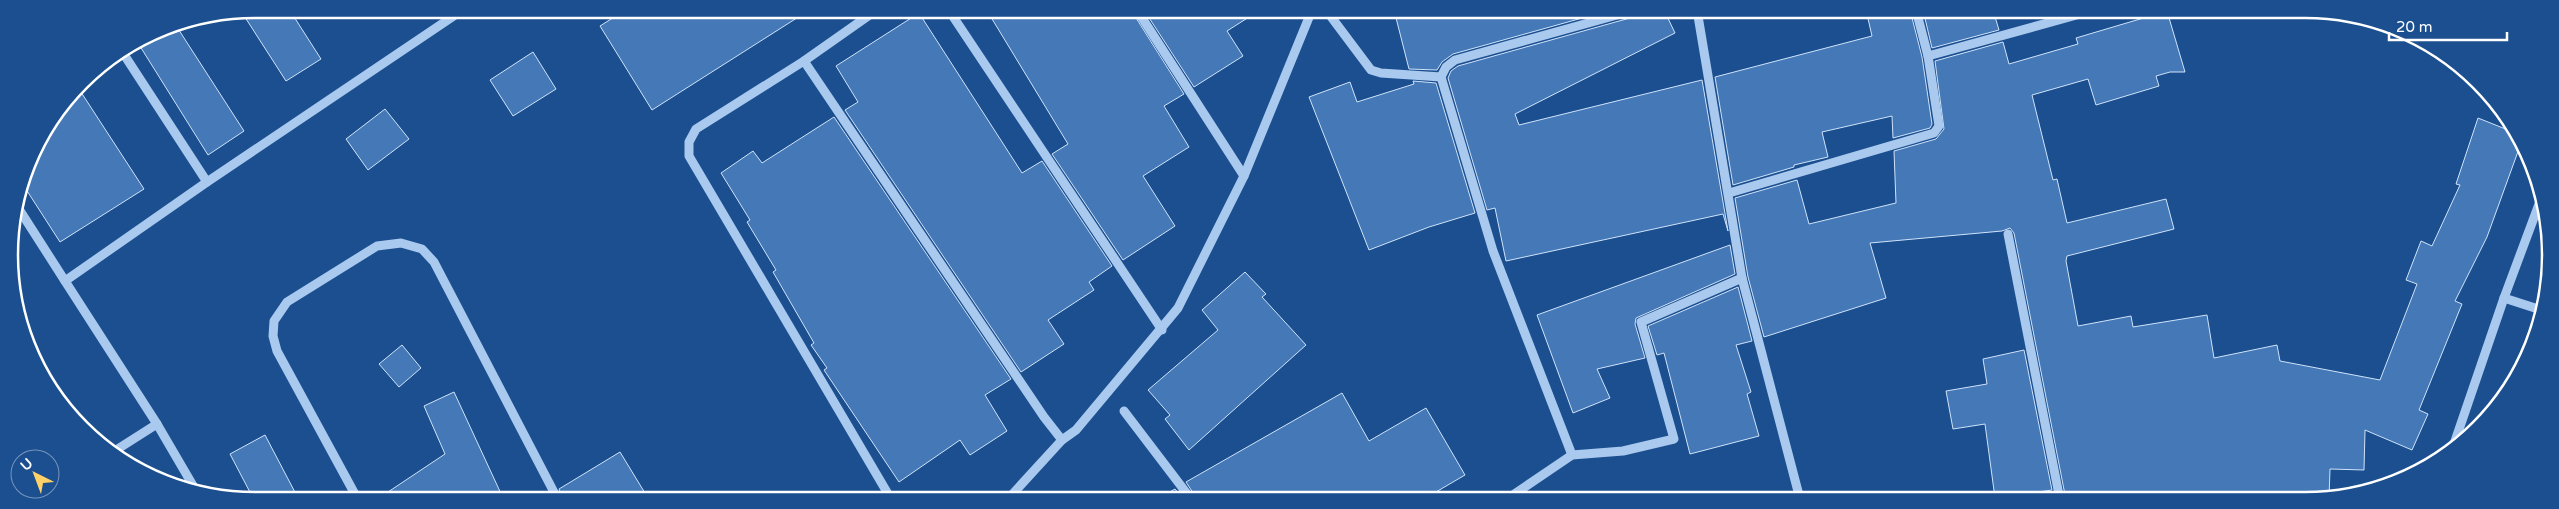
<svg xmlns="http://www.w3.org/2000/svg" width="2559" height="509" font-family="'Varela Round',sans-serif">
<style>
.building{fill:#4478b7;stroke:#cfe3fa}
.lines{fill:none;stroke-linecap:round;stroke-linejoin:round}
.minor{stroke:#a9c9ee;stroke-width:9}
.rim{fill:none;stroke:#fff;stroke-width:2.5}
</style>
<rect width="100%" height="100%" fill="#1b4f8f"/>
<g class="building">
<path d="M 254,9 L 289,9 L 321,59 L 286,81 L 241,11 Z"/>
<path d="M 627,9 L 811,9 L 652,110 L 600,26 Z"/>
<path d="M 986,9 L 1131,10 L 1184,94 L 1164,106 L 1189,147 L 1143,176 L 1175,226 L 1123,260 L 1052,154 L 1068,144 Z"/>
<path d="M 1144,10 L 1260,10 L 1227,31 L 1243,56 L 1194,87 Z"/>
<path d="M 1394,10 L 1611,10 L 1453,54 L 1442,62 L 1437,70 L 1409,69 Z"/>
<path d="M 1641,10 L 1664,10 L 1675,33 L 1515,114 L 1519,125 L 1702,80 L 1728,231 L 1723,214 L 1506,261 L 1495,208 L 1487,210 L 1448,78 L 1451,71 L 1458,66 L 1637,16 Z"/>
<path d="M 1866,10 L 1910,10 L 1922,57 L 1932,124 L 1930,128 L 1893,138 L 1892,116 L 1822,132 L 1828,157 L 1794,165 L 1794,167 L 1733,185 L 1715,77 L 1872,36 Z"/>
<path d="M 1923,10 L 1993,10 L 1999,30 L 1932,48 Z"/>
<path d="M 2167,11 L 2185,72 L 2170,72 L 2156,76 L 2159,86 L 2096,105 L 2088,79 L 2032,95 L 2053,180 L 2057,179 L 2067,223 L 2166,199 L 2174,229 L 2067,256 L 2066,261 L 2078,326 L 2131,316 L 2133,327 L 2207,315 L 2214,358 L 2277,345 L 2280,361 L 2380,380 L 2417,284 L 2406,280 L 2421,241 L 2432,246 L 2460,185 L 2456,184 L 2478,118 L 2513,132 L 2520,146 L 2487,237 L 2455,301 L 2462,304 L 2419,410 L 2428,414 L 2412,450 L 2365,430 L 2364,470 L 2330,469 L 2329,498 L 2321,500 L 2066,500 L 2014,233 L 2010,228 L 2002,231 L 1870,243 L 1886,298 L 1764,337 L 1748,277 L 1735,198 L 1797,180 L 1809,224 L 1896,203 L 1894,151 L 1936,139 L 1944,129 L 1935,61 L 2003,42 L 2009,64 L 2078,44 L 2076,38 Z"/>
<path d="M 919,13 L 1022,173 L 1042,161 L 1112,266 L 1089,282 L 1094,290 L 1048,320 L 1064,344 L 1021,372 L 845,110 L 858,102 L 836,66 Z"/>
<path d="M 175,24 L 244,131 L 208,155 L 138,43 L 161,27 Z"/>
<path d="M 533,52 L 556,89 L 513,116 L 490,80 Z"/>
<path d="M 1413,81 L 1436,83 L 1475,213 L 1429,227 L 1369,250 L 1309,97 L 1350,82 L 1357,102 L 1414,84 Z"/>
<path d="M 77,86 L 144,189 L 60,242 L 22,183 L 28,160 Z"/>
<path d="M 385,109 L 409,139 L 368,170 L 346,139 Z"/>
<path d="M 834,117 L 1011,379 L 985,395 L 1007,431 L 970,455 L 960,440 L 899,482 L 824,370 L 827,368 L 811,345 L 814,343 L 773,272 L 776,270 L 747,222 L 750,220 L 721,173 L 753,151 L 762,163 Z"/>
<path d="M 1730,245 L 1735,274 L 1636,318 L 1635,324 L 1645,358 L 1597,369 L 1610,398 L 1573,413 L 1537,315 Z"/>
<path d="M 1245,272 L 1266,294 L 1262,297 L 1306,345 L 1189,450 L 1165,419 L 1170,415 L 1148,390 L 1218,330 L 1202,310 Z"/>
<path d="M 1738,287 L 1752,341 L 1736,345 L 1751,392 L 1747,394 L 1759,436 L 1690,454 L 1664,353 L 1657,355 L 1648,326 Z"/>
<path d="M 402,345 L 421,368 L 399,387 L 379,364 Z"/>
<path d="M 2024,350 L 2052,490 L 1995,498 L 1985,424 L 1953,429 L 1946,391 L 1987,384 L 1983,359 Z"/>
<path d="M 454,392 L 503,498 L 379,498 L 445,454 L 424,406 Z"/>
<path d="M 1342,393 L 1369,441 L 1426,408 L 1465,475 L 1424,499 L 1197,499 L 1186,482 Z"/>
<path d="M 265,435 L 298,498 L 253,498 L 230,454 Z"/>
<path d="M 620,452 L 648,498 L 563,498 L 559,489 Z"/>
<path d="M 1175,489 L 1183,499 L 1157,499 Z"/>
</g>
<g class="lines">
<g class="minor">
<path d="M 878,9 L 804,61 L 696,129 L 689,142 L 689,156 L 891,499"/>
<path d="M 948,9 L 1162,330"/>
<path d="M 1137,10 L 1244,176"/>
<path d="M 1326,10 L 1371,70 L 1381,73 L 1441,77"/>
<path d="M 1697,10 L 1742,278 L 1800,499"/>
<path d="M 123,53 L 207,182"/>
<path d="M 1928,56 L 2091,11"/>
<path d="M 804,61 L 1044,417 L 1062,440 L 1076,430 L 1178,308 L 1244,176 L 1312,10"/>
<path d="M 1729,193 L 1934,133 L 1939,126 L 1928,56 L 1916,10"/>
<path d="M 17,206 L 65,281"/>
<path d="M 2008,234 L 2060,500"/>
<path d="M 2504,298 L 2541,310"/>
<path d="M 1124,411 L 1191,499"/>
<path d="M 2454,444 L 2504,298 L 2542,196"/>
<path d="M 113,452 L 157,424"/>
<path d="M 1572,455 L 1493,251 L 1441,77 L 1446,67 L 1455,60 L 1635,10"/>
<path d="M 195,489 L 157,424 L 65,281 L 207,182 L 464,9"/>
<path d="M 357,498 L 277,351 L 273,336 L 274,321 L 287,302 L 377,246 L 401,243 L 422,249 L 434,262 L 557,498"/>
<path d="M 1008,499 L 1062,440"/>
<path d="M 1507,499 L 1572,455 L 1623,451 L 1674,439 L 1641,322 L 1742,278"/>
</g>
</g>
<path d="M0 0H2559V509H0ZM255 18H2305A237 237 0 0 1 2542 255V255A237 237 0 0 1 2305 492H255A237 237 0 0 1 18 255V255A237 237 0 0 1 255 18Z" fill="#1b4f8f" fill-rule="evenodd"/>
<path class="rim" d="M255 18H2305A237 237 0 0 1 2542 255V255A237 237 0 0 1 2305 492H255A237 237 0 0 1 18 255V255A237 237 0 0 1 255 18Z"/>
<g transform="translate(35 474) rotate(318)"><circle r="24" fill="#1b4f8f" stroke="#7695bc"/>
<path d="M0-4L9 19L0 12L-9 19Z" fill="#ffd166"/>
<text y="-8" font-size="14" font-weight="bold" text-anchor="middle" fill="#ffffff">U</text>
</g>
<path d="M2389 32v8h118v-8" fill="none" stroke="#ffffff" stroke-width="2.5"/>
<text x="2396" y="32" font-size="15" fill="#ffffff" stroke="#1b4f8f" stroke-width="4" paint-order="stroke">20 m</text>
</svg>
